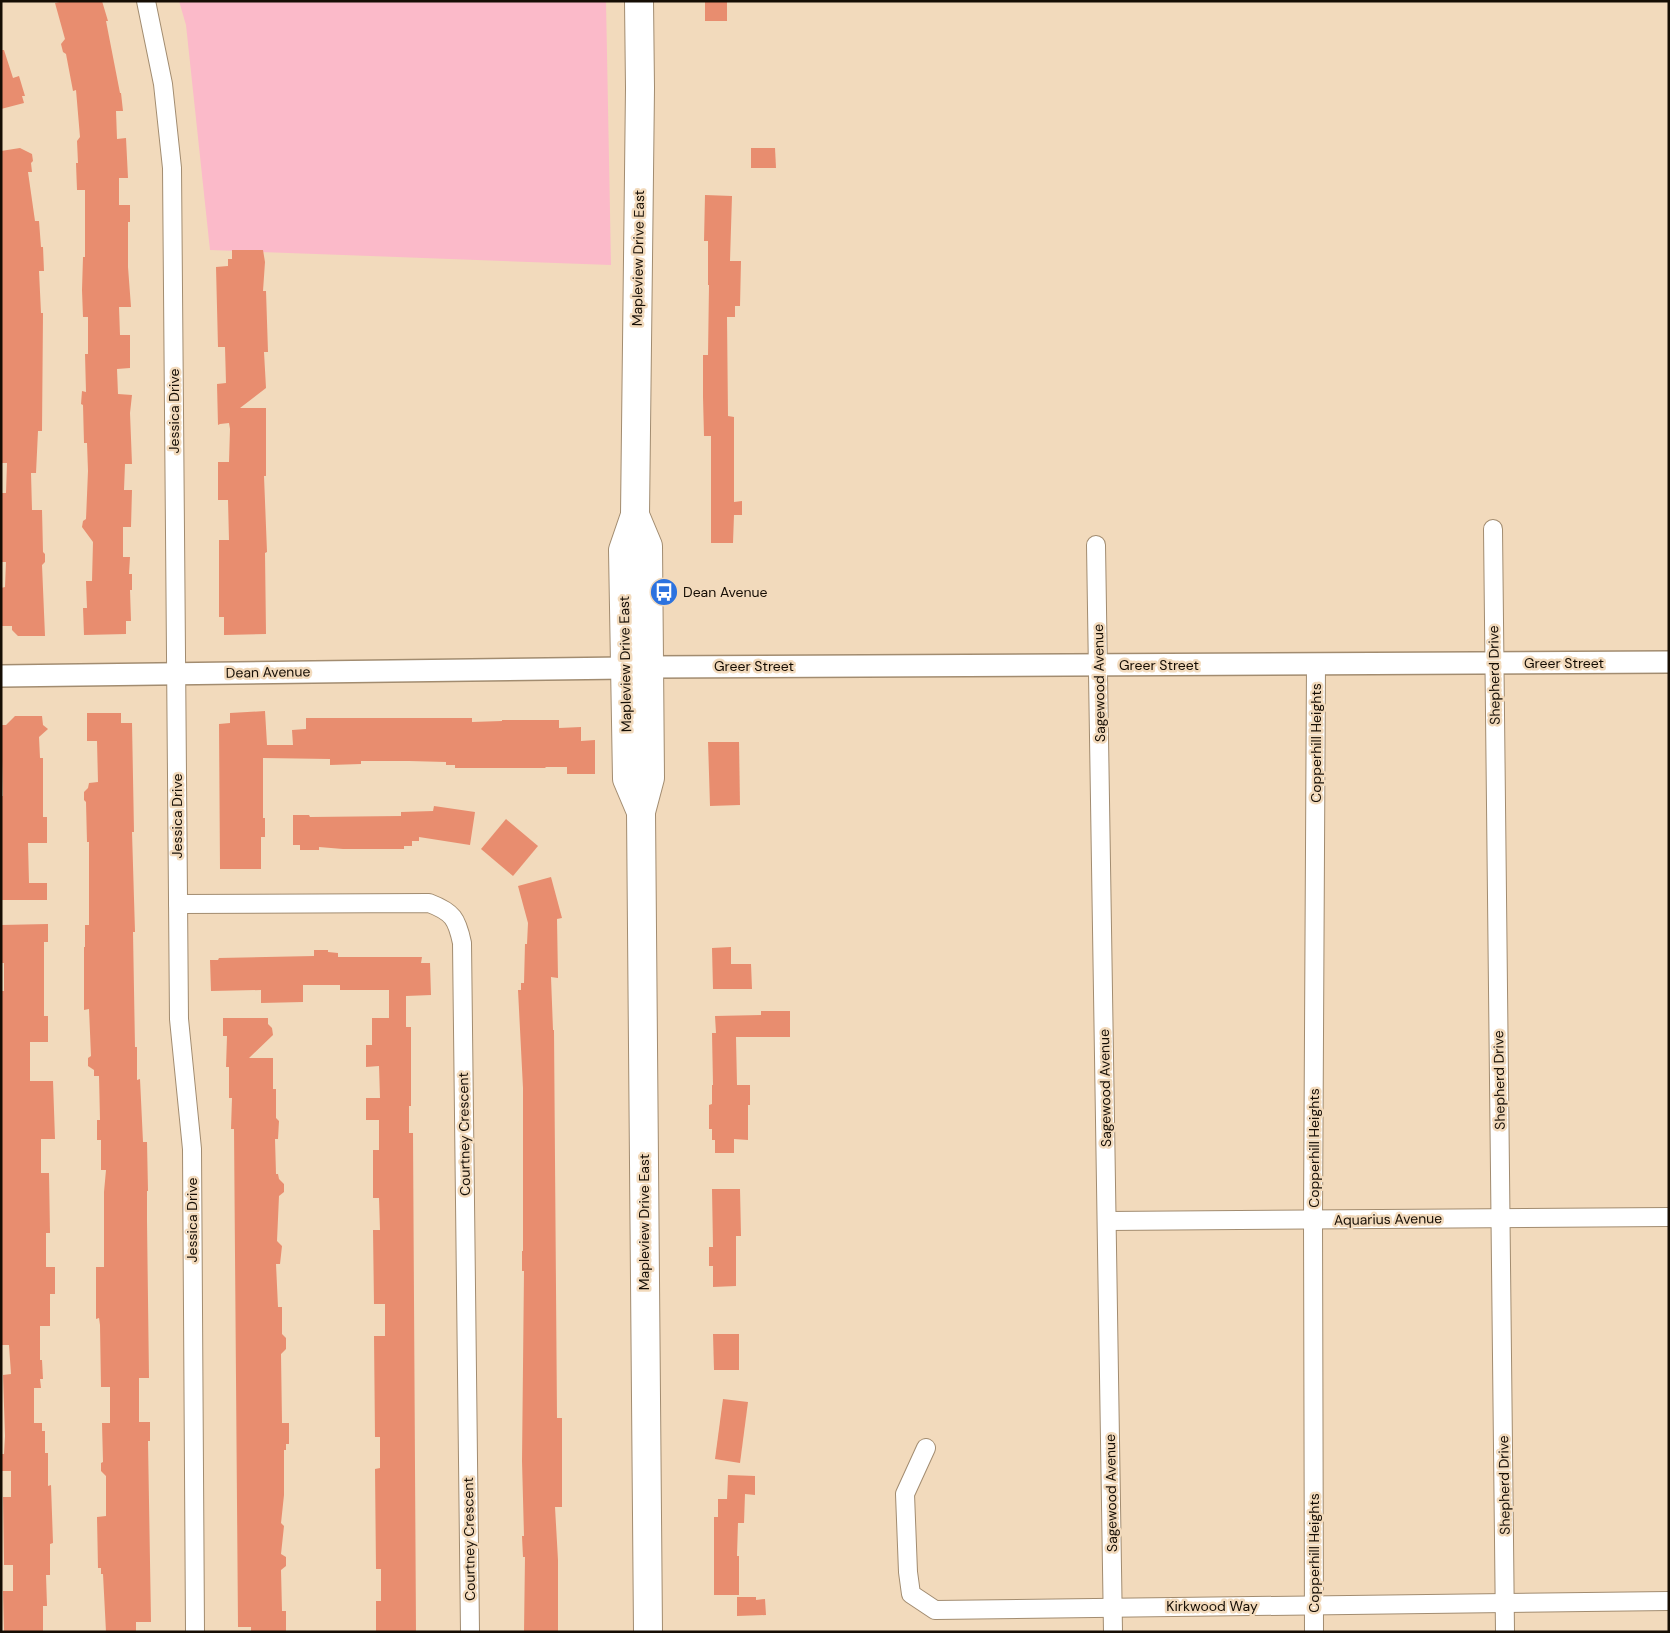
<svg xmlns="http://www.w3.org/2000/svg" width="1670" height="1633" font-family="'DM Sans',sans-serif">
<style>
.green{fill:#fbbac9}
.building{fill:#e88d6f}
.lines{fill:none;stroke-linecap:round;stroke-linejoin:round}
.minor-casing{stroke:#a28c70;stroke-width:20}
.tertiary-casing{stroke:#a28c70;stroke-width:24}
.primary-casing{stroke:#a28c70;stroke-width:30}
.minor{stroke:#fff;stroke-width:18}
.tertiary{stroke:#fff;stroke-width:21}
.primary{stroke:#fff;stroke-width:28}
.labels{text-anchor:middle;stroke-width:5;stroke-linejoin:round;paint-order:stroke}
.street-label{font-size:14px;fill:#150d04;stroke:#f2dabc}
.poi-label{font-size:14px;fill:#150d04;stroke:#f2dabc;text-anchor:start}
</style>
<rect width="100%" height="100%" fill="#f2dabc"/>
<path class="green" d="M 179,1 L 606,1 L 611,265 L 210,250 L 186,25 Z"/>
<g class="building">
<path d="M 64,1 L 102,1 L 108,21 L 106,21 L 120,93 L 121,93 L 123,111 L 116,111 L 117,139 L 126,138 L 128,178 L 119,178 L 119,205 L 130,205 L 130,222 L 128,222 L 128,267 L 131,307 L 119,307 L 120,335 L 130,335 L 130,368 L 117,369 L 118,394 L 132,395 L 130,413 L 132,464 L 125,464 L 124,490 L 132,490 L 131,527 L 123,527 L 123,557 L 130,557 L 129,574 L 132,574 L 132,590 L 130,590 L 131,621 L 126,621 L 126,634 L 84,635 L 83,608 L 87,608 L 86,581 L 92,581 L 93,542 L 82,527 L 83,521 L 86,519 L 88,471 L 87,443 L 84,443 L 83,405 L 81,404 L 82,391 L 86,392 L 85,354 L 88,354 L 88,317 L 83,317 L 82,290 L 83,257 L 85,257 L 85,190 L 77,190 L 76,163 L 78,163 L 77,141 L 80,137 L 76,90 L 73,91 L 66,54 L 63,52 L 61,44 L 65,39 L 55,3 Z"/>
<rect x="705" y="1" width="22" height="20"/>
<path d="M 1,50 L 4,50 L 13,78 L 19,76 L 25,96 L 22,96 L 24,103 L 1,109 Z"/>
<path d="M 20,148 L 32,154 L 33,161 L 31,163 L 32,172 L 28,172 L 35,221 L 39,221 L 41,247 L 43,247 L 44,271 L 39,271 L 41,313 L 43,313 L 42,431 L 38,431 L 36,473 L 31,473 L 32,510 L 42,510 L 43,552 L 45,554 L 45,562 L 42,565 L 45,636 L 18,636 L 12,630 L 12,626 L 1,626 L 1,588 L 5,587 L 6,562 L 1,562 L 1,493 L 6,493 L 7,463 L 1,463 L 1,151 Z"/>
<path d="M 751,148 L 775,148 L 776,168 L 751,168 Z"/>
<path d="M 705,195 L 732,196 L 730,261 L 741,261 L 740,306 L 735,306 L 735,317 L 727,317 L 728,416 L 734,417 L 734,502 L 742,501 L 742,515 L 734,515 L 733,543 L 711,543 L 711,436 L 704,436 L 703,397 L 703,355 L 708,355 L 709,285 L 708,285 L 708,241 L 704,241 Z"/>
<path d="M 232,250 L 263,250 L 265,262 L 263,291 L 266,291 L 268,352 L 264,352 L 266,388 L 240,408 L 266,408 L 266,476 L 264,476 L 267,552 L 265,553 L 266,634 L 224,635 L 224,617 L 219,617 L 219,540 L 229,540 L 228,500 L 218,500 L 218,462 L 229,462 L 230,429 L 229,423 L 220,424 L 218,425 L 217,384 L 226,383 L 225,347 L 218,347 L 216,267 L 228,266 L 228,259 L 232,259 Z"/>
<path d="M 265,711 L 267,745 L 293,745 L 292,730 L 306,729 L 306,718 L 472,718 L 472,722 L 502,721 L 502,720 L 559,720 L 559,728 L 581,727 L 581,741 L 595,740 L 595,774 L 567,774 L 567,767 L 546,767 L 545,768 L 455,768 L 455,765 L 446,765 L 446,762 L 409,761 L 361,761 L 361,764 L 330,765 L 330,759 L 263,758 L 263,818 L 265,818 L 265,837 L 261,837 L 261,869 L 220,869 L 219,724 L 230,723 L 230,713 Z"/>
<path d="M 87,713 L 121,713 L 121,723 L 132,723 L 134,832 L 132,832 L 135,932 L 133,932 L 135,1047 L 137,1047 L 137,1080 L 140,1079 L 143,1142 L 147,1142 L 148,1191 L 147,1191 L 147,1221 L 149,1378 L 139,1378 L 139,1422 L 150,1422 L 150,1441 L 148,1441 L 151,1622 L 136,1622 L 136,1632 L 106,1632 L 103,1574 L 101,1574 L 101,1568 L 98,1568 L 97,1517 L 106,1516 L 106,1476 L 101,1471 L 101,1463 L 103,1462 L 102,1423 L 110,1423 L 110,1387 L 101,1387 L 100,1325 L 99,1318 L 96,1319 L 96,1267 L 104,1267 L 104,1192 L 106,1170 L 101,1170 L 101,1140 L 97,1140 L 97,1120 L 100,1120 L 99,1076 L 94,1076 L 94,1070 L 88,1066 L 88,1058 L 91,1056 L 89,1009 L 84,1010 L 84,947 L 85,947 L 85,925 L 89,925 L 89,842 L 87,842 L 86,802 L 84,800 L 84,792 L 88,788 L 89,783 L 98,782 L 97,741 L 87,741 Z"/>
<path d="M 15,716 L 42,716 L 43,725 L 48,729 L 39,737 L 40,758 L 43,758 L 43,817 L 47,817 L 47,843 L 28,843 L 29,883 L 47,883 L 47,900 L 1,900 L 1,796 L 3,796 L 1,725 L 6,725 Z"/>
<path d="M 708,742 L 739,742 L 740,805 L 710,806 Z"/>
<path d="M 434,806 L 475,812 L 470,845 L 419,837 L 419,841 L 412,841 L 412,846 L 404,846 L 404,849 L 343,849 L 319,847 L 319,850 L 300,850 L 300,845 L 293,845 L 293,815 L 309,815 L 310,817 L 401,816 L 401,812 L 433,811 Z"/>
<path d="M 506,819 L 538,846 L 513,876 L 481,849 Z"/>
<path d="M 551,877 L 562,918 L 557,919 L 558,978 L 551,977 L 553,1030 L 554,1030 L 557,1418 L 562,1418 L 562,1507 L 555,1507 L 558,1560 L 558,1632 L 524,1632 L 525,1557 L 523,1557 L 522,1536 L 524,1536 L 522,1461 L 524,1271 L 522,1271 L 522,1251 L 523,1251 L 523,1088 L 518,990 L 521,990 L 521,983 L 524,983 L 525,944 L 527,944 L 528,923 L 518,886 Z"/>
<path d="M 48,924 L 48,942 L 44,942 L 44,1016 L 48,1016 L 48,1042 L 30,1042 L 30,1081 L 53,1081 L 55,1139 L 41,1139 L 41,1173 L 49,1173 L 50,1233 L 46,1233 L 46,1267 L 55,1267 L 55,1294 L 50,1294 L 50,1326 L 40,1326 L 40,1360 L 42,1360 L 43,1379 L 40,1379 L 41,1388 L 34,1388 L 34,1423 L 42,1423 L 42,1431 L 45,1431 L 45,1453 L 48,1453 L 48,1486 L 51,1485 L 53,1543 L 50,1544 L 50,1575 L 46,1575 L 47,1606 L 43,1606 L 43,1632 L 4,1632 L 3,1591 L 13,1591 L 13,1565 L 4,1565 L 3,1497 L 11,1497 L 11,1471 L 2,1471 L 2,1454 L 4,1454 L 5,1436 L 3,1375 L 11,1374 L 9,1345 L 2,1345 L 1,991 L 4,991 L 4,963 L 1,963 L 1,925 Z"/>
<path d="M 731,947 L 731,964 L 751,964 L 752,989 L 713,989 L 712,948 Z"/>
<path d="M 314,950 L 328,950 L 328,952 L 338,953 L 338,957 L 422,957 L 421,963 L 430,963 L 431,995 L 406,996 L 406,1027 L 411,1027 L 411,1106 L 409,1106 L 409,1133 L 413,1133 L 416,1632 L 376,1632 L 376,1601 L 381,1601 L 381,1569 L 376,1569 L 375,1469 L 380,1468 L 380,1437 L 375,1437 L 374,1336 L 385,1336 L 385,1304 L 374,1304 L 373,1230 L 380,1230 L 379,1198 L 373,1198 L 373,1150 L 379,1150 L 379,1120 L 366,1120 L 366,1098 L 380,1098 L 379,1066 L 366,1067 L 366,1045 L 372,1045 L 372,1018 L 389,1018 L 389,990 L 340,990 L 340,985 L 303,985 L 303,1002 L 261,1003 L 261,990 L 211,991 L 210,960 L 218,960 L 219,958 L 314,956 Z"/>
<path d="M 761,1011 L 790,1011 L 790,1037 L 736,1037 L 737,1085 L 750,1085 L 750,1105 L 748,1105 L 748,1140 L 734,1139 L 734,1153 L 715,1153 L 715,1140 L 712,1140 L 712,1129 L 709,1129 L 709,1105 L 712,1104 L 712,1085 L 713,1085 L 712,1033 L 716,1033 L 715,1016 L 761,1015 Z"/>
<path d="M 223,1018 L 268,1018 L 268,1024 L 272,1028 L 273,1035 L 249,1058 L 273,1058 L 273,1089 L 276,1089 L 276,1118 L 279,1121 L 278,1139 L 275,1139 L 276,1174 L 278,1174 L 279,1179 L 284,1184 L 284,1192 L 279,1196 L 277,1241 L 282,1246 L 280,1264 L 276,1264 L 278,1307 L 282,1307 L 282,1334 L 286,1338 L 286,1349 L 281,1354 L 282,1423 L 289,1423 L 289,1444 L 286,1444 L 286,1450 L 284,1450 L 284,1495 L 281,1523 L 284,1526 L 281,1554 L 286,1557 L 286,1566 L 281,1570 L 282,1611 L 286,1611 L 286,1632 L 251,1632 L 251,1627 L 238,1627 L 234,1129 L 231,1129 L 232,1098 L 229,1098 L 229,1067 L 226,1067 L 227,1036 L 223,1036 Z"/>
<path d="M 712,1189 L 740,1189 L 741,1236 L 736,1236 L 736,1286 L 713,1287 L 713,1266 L 709,1266 L 709,1247 L 713,1247 Z"/>
<path d="M 713,1334 L 739,1334 L 739,1370 L 714,1370 Z"/>
<path d="M 723,1399 L 748,1402 L 740,1463 L 715,1459 Z"/>
<path d="M 728,1475 L 755,1476 L 755,1495 L 745,1494 L 744,1523 L 738,1523 L 737,1556 L 739,1556 L 739,1595 L 714,1595 L 714,1517 L 718,1517 L 718,1499 L 727,1499 Z"/>
<path d="M 737,1597 L 756,1597 L 756,1600 L 765,1599 L 766,1615 L 737,1616 Z"/>
</g>
<g class="lines">
<defs>
<g id="minor">
<path d="M 146,1 L 163,84 L 172,168 L 179,1019 L 192,1149 L 195,1632"/>
<path d="M 1493,529 L 1505,1632"/>
<path d="M 1096,545 L 1113,1632"/>
<path d="M 178,904 L 429,903 C 453,912 457,919 462,943 L 470,1632"/>
<path d="M 1107,1221 L 1669,1217"/>
<path d="M 926,1448 L 905,1494 L 908,1572 L 911,1594 L 935,1610 L 1669,1601"/>
<path d="M 1314,1632 L 1313,1219 L 1316,664"/>
</g>
<g id="tertiary">
<path d="M 649,667 L 1669,662"/>
<path d="M 1,676 L 625,668"/>
</g>
<g id="primary">
<path d="M 639,1 L 640,88 L 635,515 L 623,550 L 627,779 L 641,812"/>
<path d="M 635,515 L 648,546 L 650,778 L 641,812 L 648,1632"/>
</g>
</defs>
<use href="#minor" class="minor-casing"/>
<use href="#tertiary" class="tertiary-casing"/>
<use href="#primary" class="primary-casing"/>
<use href="#minor" class="minor"/>
<use href="#tertiary" class="tertiary"/>
<use href="#primary" class="primary"/>
</g>
<defs>
<symbol id="bus-disc" viewBox="-11 -11 22 22"><circle r="9.5" fill="#2c72df" stroke="#f2dabc"/><path d="M-5-6H5V4H4V6H2V4H-2V6H-4V4H-5ZM-3.5-4V0h7V-4ZM-3.5 1.2v1.5H-2V1.2ZM2 1.2v1.5H3.5V1.2Z" fill="#fff"/></symbol>
</defs>
<g fill-rule="evenodd">
<use href="#bus-disc" x="648" y="576" width="32" height="32"/>
</g>
<g class="labels">
<g class="street-label">
<text transform="translate(638 258) rotate(-89)" y="5">Mapleview Drive East</text>
<text transform="translate(174 411) rotate(-90)" y="5">Jessica Drive</text>
<text x="1564" y="668">Greer Street</text>
<text transform="translate(625 664) rotate(-91)" y="5">Mapleview Drive East</text>
<text x="1159" y="670">Greer Street</text>
<text x="754" y="671">Greer Street</text>
<text transform="translate(268 672) rotate(-1)" y="5">Dean Avenue</text>
<text transform="translate(1494 675) rotate(-91)" y="5">Shepherd Drive</text>
<text transform="translate(1099 683) rotate(-91)" y="5">Sagewood Avenue</text>
<text transform="translate(1316 743) rotate(-90)" y="5">Copperhill Heights</text>
<text transform="translate(177 816) rotate(-90)" y="5">Jessica Drive</text>
<text transform="translate(1499 1080) rotate(-91)" y="5">Shepherd Drive</text>
<text transform="translate(1105 1088) rotate(-91)" y="5">Sagewood Avenue</text>
<text transform="translate(464 1134) rotate(-91)" y="5">Courtney Crescent</text>
<text transform="translate(1314 1148) rotate(-90)" y="5">Copperhill Heights</text>
<text transform="translate(1388 1219) rotate(-1)" y="5">Aquarius Avenue</text>
<text transform="translate(192 1220) rotate(-90)" y="5">Jessica Drive</text>
<text transform="translate(644 1222) rotate(-90)" y="5">Mapleview Drive East</text>
<text transform="translate(1504 1485) rotate(-91)" y="5">Shepherd Drive</text>
<text transform="translate(1111 1493) rotate(-91)" y="5">Sagewood Avenue</text>
<text transform="translate(469 1539) rotate(-91)" y="5">Courtney Crescent</text>
<text transform="translate(1314 1553) rotate(-90)" y="5">Copperhill Heights</text>
<text x="1212" y="1611">Kirkwood Way</text>
</g>
<g class="poi-label">
<text x="683" y="597">Dean Avenue</text>
</g>
</g>
<rect width="1670" height="1633" fill="none" stroke="#150d04" stroke-width="5"/>
</svg>
